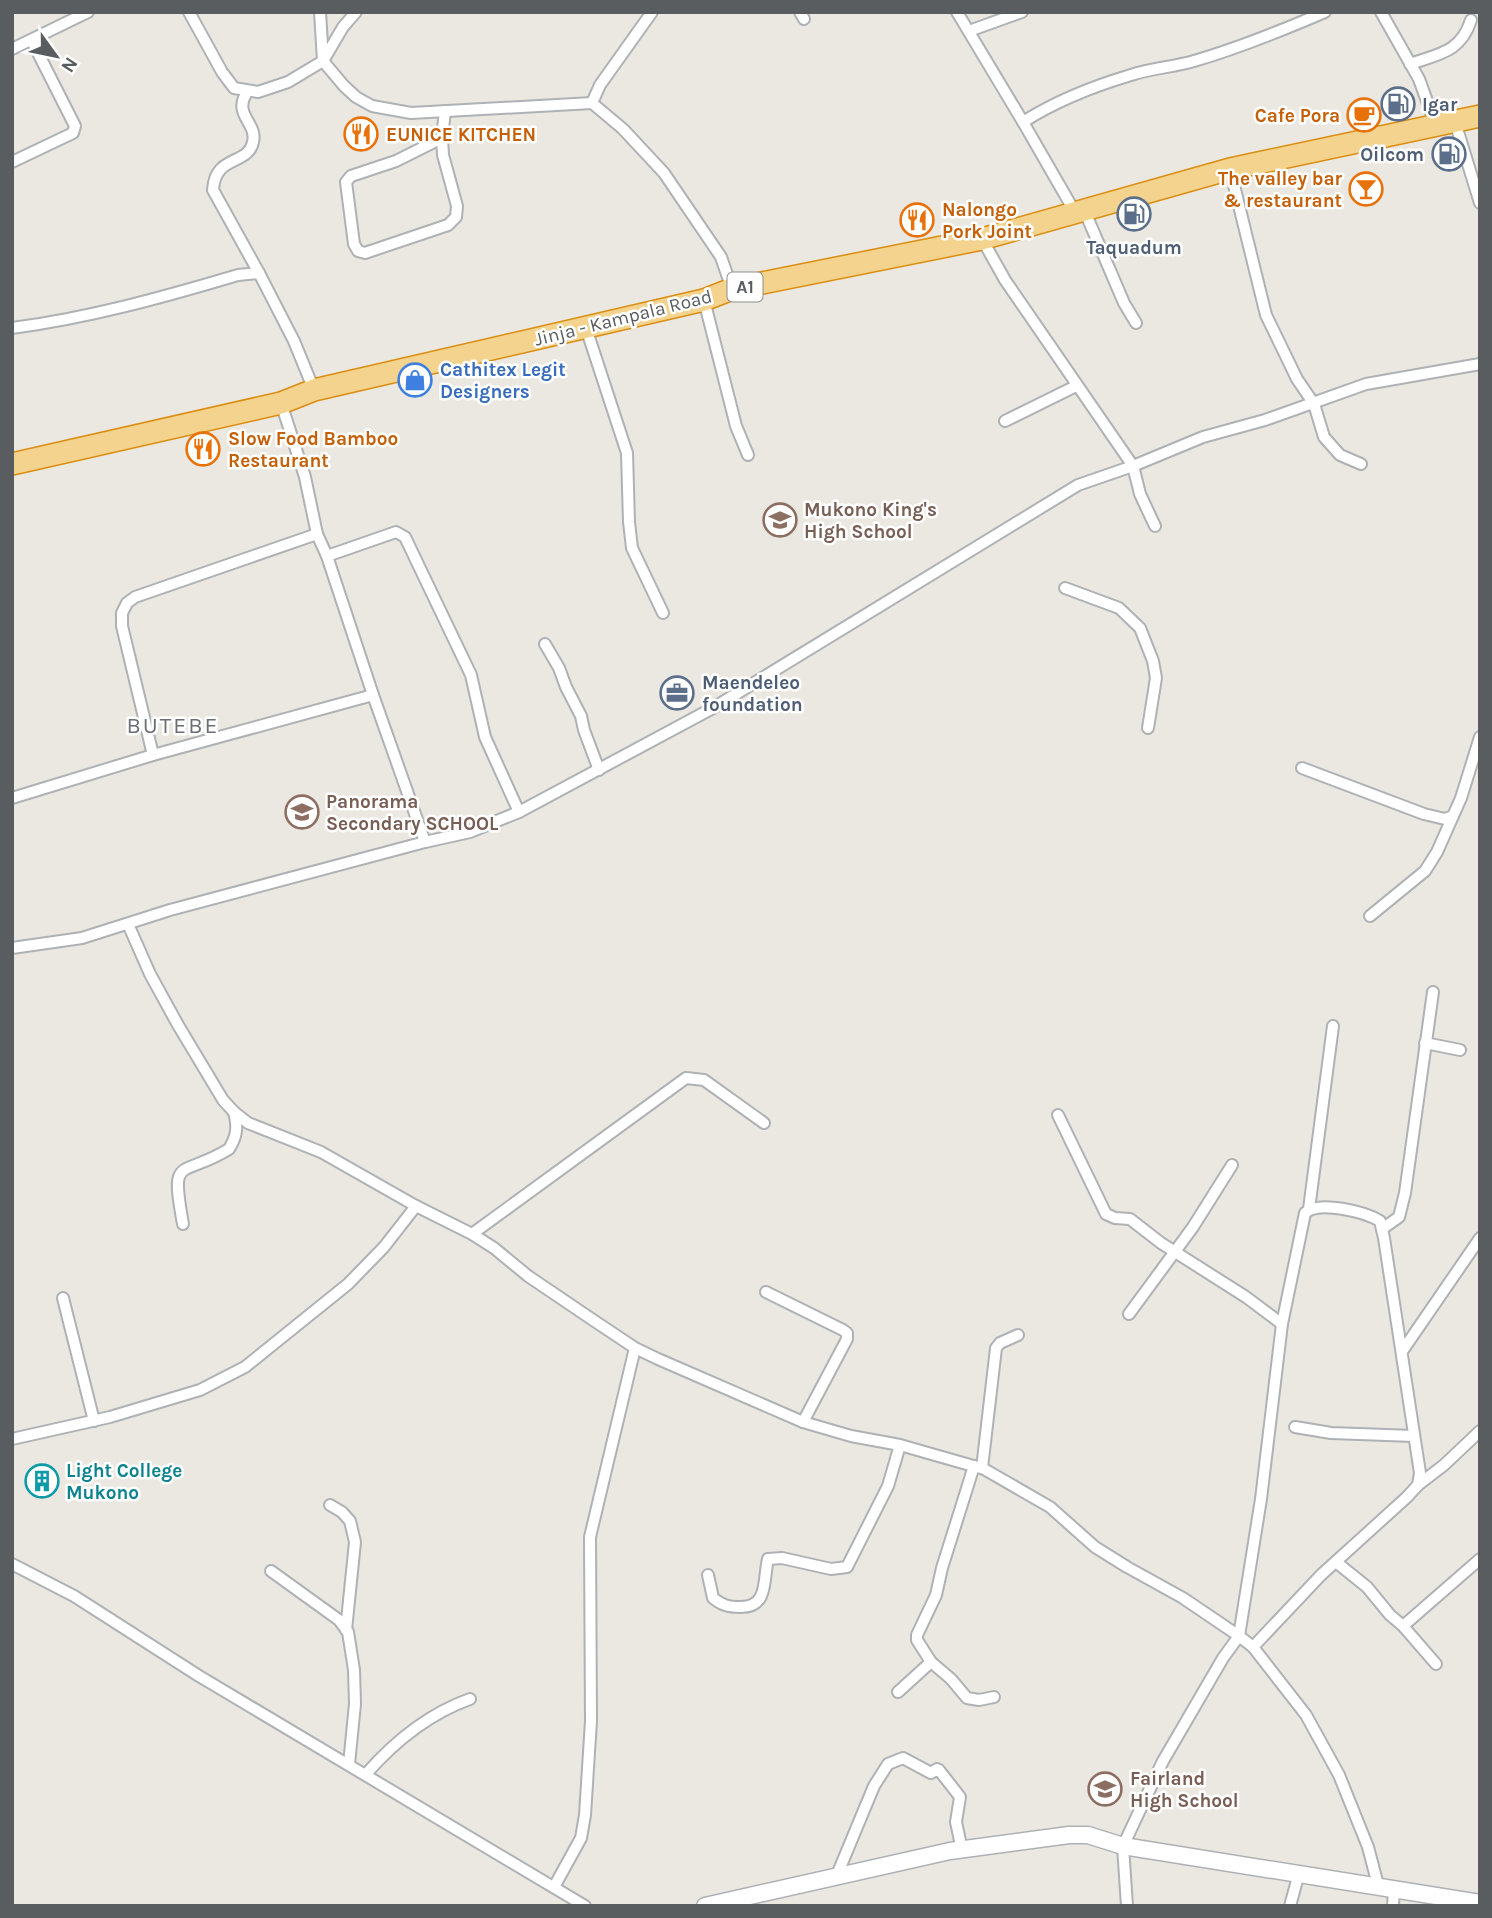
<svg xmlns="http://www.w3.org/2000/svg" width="1492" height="1918" font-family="Karla,sans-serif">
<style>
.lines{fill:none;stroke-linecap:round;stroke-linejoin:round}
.street-casing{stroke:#aeb2b5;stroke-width:14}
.secondary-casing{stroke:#adb1b5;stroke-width:19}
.highway-casing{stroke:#db8d10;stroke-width:24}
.street{stroke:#fff;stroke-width:10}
.secondary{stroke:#fff;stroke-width:16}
.highway{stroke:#f4d38e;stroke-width:21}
.labels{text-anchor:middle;stroke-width:5;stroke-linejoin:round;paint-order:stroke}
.shield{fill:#fff;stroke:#8b8e90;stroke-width:2}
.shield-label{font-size:18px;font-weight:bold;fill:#595d60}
.service-label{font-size:19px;font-weight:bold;fill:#4e5e75;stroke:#fff;text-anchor:start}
.food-label{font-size:19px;font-weight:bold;fill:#c56008;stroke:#fff;text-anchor:start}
.street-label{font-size:19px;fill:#595d60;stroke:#fff}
.shop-label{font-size:19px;font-weight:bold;fill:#366cbe;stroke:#fff;text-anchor:start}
.education-label{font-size:19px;font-weight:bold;fill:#785e54;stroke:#fff;text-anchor:start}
.culture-label{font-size:19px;font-weight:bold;fill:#0d838f;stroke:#fff;text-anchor:start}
.quarter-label{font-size:23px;letter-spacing:2px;fill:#6a6f72;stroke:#fff}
</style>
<rect width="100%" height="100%" fill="#ebe8e1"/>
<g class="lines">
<defs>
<g id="street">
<path d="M 189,12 L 222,72 L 234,88 L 258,92 L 288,82 L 323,61 L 343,27 L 356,12"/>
<path d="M 320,12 L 323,61 L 344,86 L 356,97 L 372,106 L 411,113 L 592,103 L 623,129 L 664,173 L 721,257 L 732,289"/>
<path d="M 800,12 L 804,19"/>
<path d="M 957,12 L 1023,122 L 1076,214"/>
<path d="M 1381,12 L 1419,79 L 1436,126"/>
<path d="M 969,31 L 1022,12"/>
<path d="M 12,49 L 88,12"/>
<path d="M 1410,64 C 1439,54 1461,52 1471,20"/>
<path d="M 248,91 C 231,114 258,123 253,142 C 248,166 215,154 213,190 L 259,273"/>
<path d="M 592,103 L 600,85 L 652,12"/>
<path d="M 1023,122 C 1056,101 1094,86 1131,75 C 1152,68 1174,67 1194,61 C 1239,48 1283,30 1325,12"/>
<path d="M 1455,122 L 1480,203"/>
<path d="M 442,138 L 396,161 L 351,176 L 346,182 L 354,244 L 358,251 L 365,253 L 448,225 L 456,217 L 457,206 L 443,155 L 442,138 L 445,111"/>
<path d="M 12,162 L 73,133 L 75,126 L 32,41"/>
<path d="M 1230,169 L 1266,315 L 1297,379 L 1314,404 L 1324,437 L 1340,455 L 1361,464"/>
<path d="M 1085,212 L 1124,303 L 1136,323"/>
<path d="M 982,239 L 1005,280 L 1133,466 L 1140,494 L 1155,526"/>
<path d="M 704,300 L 736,426 L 748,455"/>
<path d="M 12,328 C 89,318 164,297 238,275 L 259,273 L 294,341 L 314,390"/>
<path d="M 586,328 L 627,453 L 629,522 L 632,548 L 663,613"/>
<path d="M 281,403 L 305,477 L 317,534 L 327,556 L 373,695 L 425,842"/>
<path d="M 1005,421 L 1076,386"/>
<path d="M 327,556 L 396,532 L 405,537 L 471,675 L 485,737 L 519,812"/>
<path d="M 1065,588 L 1119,608 L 1140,628 L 1153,661 L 1156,678 L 1148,728"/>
<path d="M 545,644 L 559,668 L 566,687 L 581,716 L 584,730 L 599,770"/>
<path d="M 153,755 L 122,626 L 122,613 L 127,603 L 135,597 L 317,534"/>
<path d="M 1302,768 L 1424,814 L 1445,819 L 1453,816 L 1461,798 L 1480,737"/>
<path d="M 12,798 L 153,755 L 373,695"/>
<path d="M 1370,916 L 1425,871 L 1437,852 L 1453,816"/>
<path d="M 128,924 L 150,974 L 178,1025 L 223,1100 L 234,1112 L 248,1123 L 321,1152 L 416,1206 L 472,1234 L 494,1248 L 528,1276 L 593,1320 L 635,1348 L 658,1359 L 803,1422 L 851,1436 L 900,1445 L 984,1469 L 1050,1507 L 1095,1547 L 1127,1567 L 1183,1598 L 1239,1636 L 1253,1647 L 1306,1715 L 1339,1775 L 1368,1847 L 1378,1885"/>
<path d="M 12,948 L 82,938 L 170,910 L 425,842 L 470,832 L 519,812 L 713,708 L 1078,485 L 1133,466 L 1203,437 L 1265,420 L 1366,384 L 1480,364"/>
<path d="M 1425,1043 L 1460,1050"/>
<path d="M 1058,1115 L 1106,1214 L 1115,1218 L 1130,1219 L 1161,1243 L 1246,1297 L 1282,1324"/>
<path d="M 1309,1209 L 1333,1026"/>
<path d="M 183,1224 C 170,1153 180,1179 229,1149 C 237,1136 238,1127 234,1112"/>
<path d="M 1382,1229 L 1399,1217 L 1405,1193 L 1433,992"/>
<path d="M 472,1234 L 686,1078 L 704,1080 L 764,1123"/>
<path d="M 766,1292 L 843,1330 L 847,1333 L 847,1339 L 803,1422"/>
<path d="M 63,1298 L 94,1421"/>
<path d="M 1129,1314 L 1193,1227 L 1232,1165"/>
<path d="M 1403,1350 L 1480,1238"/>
<path d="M 1295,1427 L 1331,1433 L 1414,1436"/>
<path d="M 12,1439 L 110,1417 L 200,1390 L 245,1367 L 348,1284 L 384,1247 L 416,1206"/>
<path d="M 982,1468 L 996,1348 L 1000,1343 L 1018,1335"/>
<path d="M 1418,1485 L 1444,1465 L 1480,1431"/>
<path d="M 330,1505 L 342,1512 L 350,1521 L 355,1542 L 346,1630"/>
<path d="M 1336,1562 L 1367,1587 L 1390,1615 L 1403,1626 L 1436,1664"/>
<path d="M 12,1564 L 74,1596 L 199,1676 L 585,1906"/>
<path d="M 271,1571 L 339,1620 L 348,1632 L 354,1670 L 355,1704 L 349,1764"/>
<path d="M 708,1575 L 713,1598 C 722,1605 728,1607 740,1607 C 769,1608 763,1579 768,1559 L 782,1558 L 831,1569 L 847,1567 L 888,1486 L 900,1445"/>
<path d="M 1403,1626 L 1480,1559"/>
<path d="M 931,1662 L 951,1679 L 967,1698 L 979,1700 L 994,1697"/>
<path d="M 898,1692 L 931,1662 L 917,1640 L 917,1635 L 936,1595 L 942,1568 L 974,1466"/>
<path d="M 366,1774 C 395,1741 428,1714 470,1699"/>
<path d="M 837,1875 L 874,1786 L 888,1764 L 903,1758 L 931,1773 L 937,1769 L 939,1770 L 960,1797 L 956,1822 L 962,1850"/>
<path d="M 554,1887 L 581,1838 L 585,1815 L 591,1721 L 590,1537 L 635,1348"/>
<path d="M 1127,1906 L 1123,1846 L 1163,1761 L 1223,1658 L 1239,1636 L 1261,1499 L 1282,1324 L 1305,1213 C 1319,1200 1365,1212 1380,1221 L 1384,1238 L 1420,1473 L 1418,1485 L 1407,1497 L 1321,1575 L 1253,1647"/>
<path d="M 1290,1906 L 1299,1873"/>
<path d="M 1393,1906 L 1394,1888"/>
</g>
<path id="secondary" d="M 705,1906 L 950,1851 L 1069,1835 L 1088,1835 L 1123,1846 L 1480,1903"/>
<path id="highway" d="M 12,464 L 281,403 L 314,390 L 704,300 L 732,289 L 982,239 L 1230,169 L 1480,116"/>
</defs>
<use href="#street" class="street-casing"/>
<use href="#secondary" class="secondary-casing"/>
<use href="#highway" class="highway-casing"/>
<use href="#street" class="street"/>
<use href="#secondary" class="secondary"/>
<use href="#highway" class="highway"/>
</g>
<defs>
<symbol id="fuel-ring" viewBox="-11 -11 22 22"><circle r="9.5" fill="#fff" stroke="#5c6f8a" stroke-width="1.5"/><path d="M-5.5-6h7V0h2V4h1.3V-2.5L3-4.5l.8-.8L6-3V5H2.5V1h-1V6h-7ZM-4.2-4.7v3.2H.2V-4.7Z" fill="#5c6f8a"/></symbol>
<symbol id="cafe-ring" viewBox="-11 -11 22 22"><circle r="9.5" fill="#fff" stroke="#e8710a" stroke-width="1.5"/><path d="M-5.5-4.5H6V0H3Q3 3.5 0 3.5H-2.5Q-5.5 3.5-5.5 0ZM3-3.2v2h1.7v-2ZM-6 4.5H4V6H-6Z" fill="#e8710a"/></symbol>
<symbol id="restaurant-ring" viewBox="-11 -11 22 22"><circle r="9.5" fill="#fff" stroke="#e8710a" stroke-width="1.5"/><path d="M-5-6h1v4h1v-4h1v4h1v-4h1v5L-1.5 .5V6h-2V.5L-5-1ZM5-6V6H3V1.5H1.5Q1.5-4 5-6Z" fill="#e8710a"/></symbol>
<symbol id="bar-ring" viewBox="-11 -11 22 22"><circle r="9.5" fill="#fff" stroke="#e8710a" stroke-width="1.5"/><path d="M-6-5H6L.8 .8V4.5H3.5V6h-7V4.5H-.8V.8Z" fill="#e8710a"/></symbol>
<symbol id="shop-ring" viewBox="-11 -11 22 22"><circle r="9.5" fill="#fff" stroke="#3f7fe0" stroke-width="1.5"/><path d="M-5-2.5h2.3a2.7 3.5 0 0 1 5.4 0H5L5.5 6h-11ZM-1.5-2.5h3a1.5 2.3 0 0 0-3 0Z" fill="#3f7fe0"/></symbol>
<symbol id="school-ring" viewBox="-11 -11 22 22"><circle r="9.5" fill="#fff" stroke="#8d6e63" stroke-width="1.5"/><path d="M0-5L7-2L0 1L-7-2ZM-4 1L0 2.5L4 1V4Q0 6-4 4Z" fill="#8d6e63"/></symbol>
<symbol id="office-ring" viewBox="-11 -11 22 22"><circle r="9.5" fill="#fff" stroke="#5c6f8a" stroke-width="1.5"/><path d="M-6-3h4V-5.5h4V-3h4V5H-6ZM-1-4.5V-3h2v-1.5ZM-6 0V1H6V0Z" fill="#5c6f8a"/></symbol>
<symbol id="building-ring" viewBox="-11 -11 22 22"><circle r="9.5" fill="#fff" stroke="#0f9aa8" stroke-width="1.5"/><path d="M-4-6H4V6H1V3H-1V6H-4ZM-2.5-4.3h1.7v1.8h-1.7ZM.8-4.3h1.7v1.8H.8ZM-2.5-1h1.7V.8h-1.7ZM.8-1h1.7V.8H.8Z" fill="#0f9aa8"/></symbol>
</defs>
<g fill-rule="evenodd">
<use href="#fuel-ring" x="1379" y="85" width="38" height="38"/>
<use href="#cafe-ring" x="1345" y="96" width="38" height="38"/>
<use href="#restaurant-ring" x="342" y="115" width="38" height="38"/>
<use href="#fuel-ring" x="1430" y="135" width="38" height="38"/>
<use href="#bar-ring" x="1347" y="170" width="38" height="38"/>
<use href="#fuel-ring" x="1115" y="195" width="38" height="38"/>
<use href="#restaurant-ring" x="898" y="201" width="38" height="38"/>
<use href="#shop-ring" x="396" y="361" width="38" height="38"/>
<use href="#restaurant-ring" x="184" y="430" width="38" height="38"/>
<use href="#school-ring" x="761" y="501" width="38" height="38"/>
<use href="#office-ring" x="658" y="674" width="38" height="38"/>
<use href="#school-ring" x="283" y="793" width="38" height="38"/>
<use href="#building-ring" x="23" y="1462" width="38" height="38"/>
<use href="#school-ring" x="1086" y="1770" width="38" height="38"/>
</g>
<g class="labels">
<rect class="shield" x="727.5" y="272.5" width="35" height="29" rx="5"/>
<g class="shield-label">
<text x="745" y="293">A1</text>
</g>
<g class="service-label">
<text x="1422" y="111">Igar</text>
<text x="1424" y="161" text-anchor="end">Oilcom</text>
<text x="1134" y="254" text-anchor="middle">Taquadum</text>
<text x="702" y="689">Maendeleo<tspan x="702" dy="22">foundation</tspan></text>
</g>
<g class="food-label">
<text x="1340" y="122" text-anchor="end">Cafe Pora</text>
<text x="386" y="141">EUNICE KITCHEN</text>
<text x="1342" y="185" text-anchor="end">The valley bar<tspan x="1342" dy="22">&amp; restaurant</tspan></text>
<text x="942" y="216">Nalongo<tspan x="942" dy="22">Pork Joint</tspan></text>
<text x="228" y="445">Slow Food Bamboo<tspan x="228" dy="22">Restaurant</tspan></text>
</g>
<g class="street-label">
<text transform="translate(623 317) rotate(-14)" y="7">Jinja - Kampala Road</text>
</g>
<g class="shop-label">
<text x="440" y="376">Cathitex Legit<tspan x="440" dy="22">Designers</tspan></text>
</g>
<g class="education-label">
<text x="804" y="516">Mukono King's<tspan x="804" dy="22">High School</tspan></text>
<text x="326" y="808">Panorama<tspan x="326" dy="22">Secondary SCHOOL</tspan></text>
<text x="1130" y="1785">Fairland<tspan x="1130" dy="22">High School</tspan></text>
</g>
<g class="culture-label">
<text x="66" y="1477">Light College<tspan x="66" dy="22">Mukono</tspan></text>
</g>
<g class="quarter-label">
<text x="173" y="733">BUTEBE</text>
</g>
</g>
<rect width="1492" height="1918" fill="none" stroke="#595d60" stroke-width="28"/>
<g transform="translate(56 56) rotate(123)" stroke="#ffffff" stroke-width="5" paint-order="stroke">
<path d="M0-5L12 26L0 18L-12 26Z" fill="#595d60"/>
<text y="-10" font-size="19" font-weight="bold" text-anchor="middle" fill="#595d60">N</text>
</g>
</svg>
